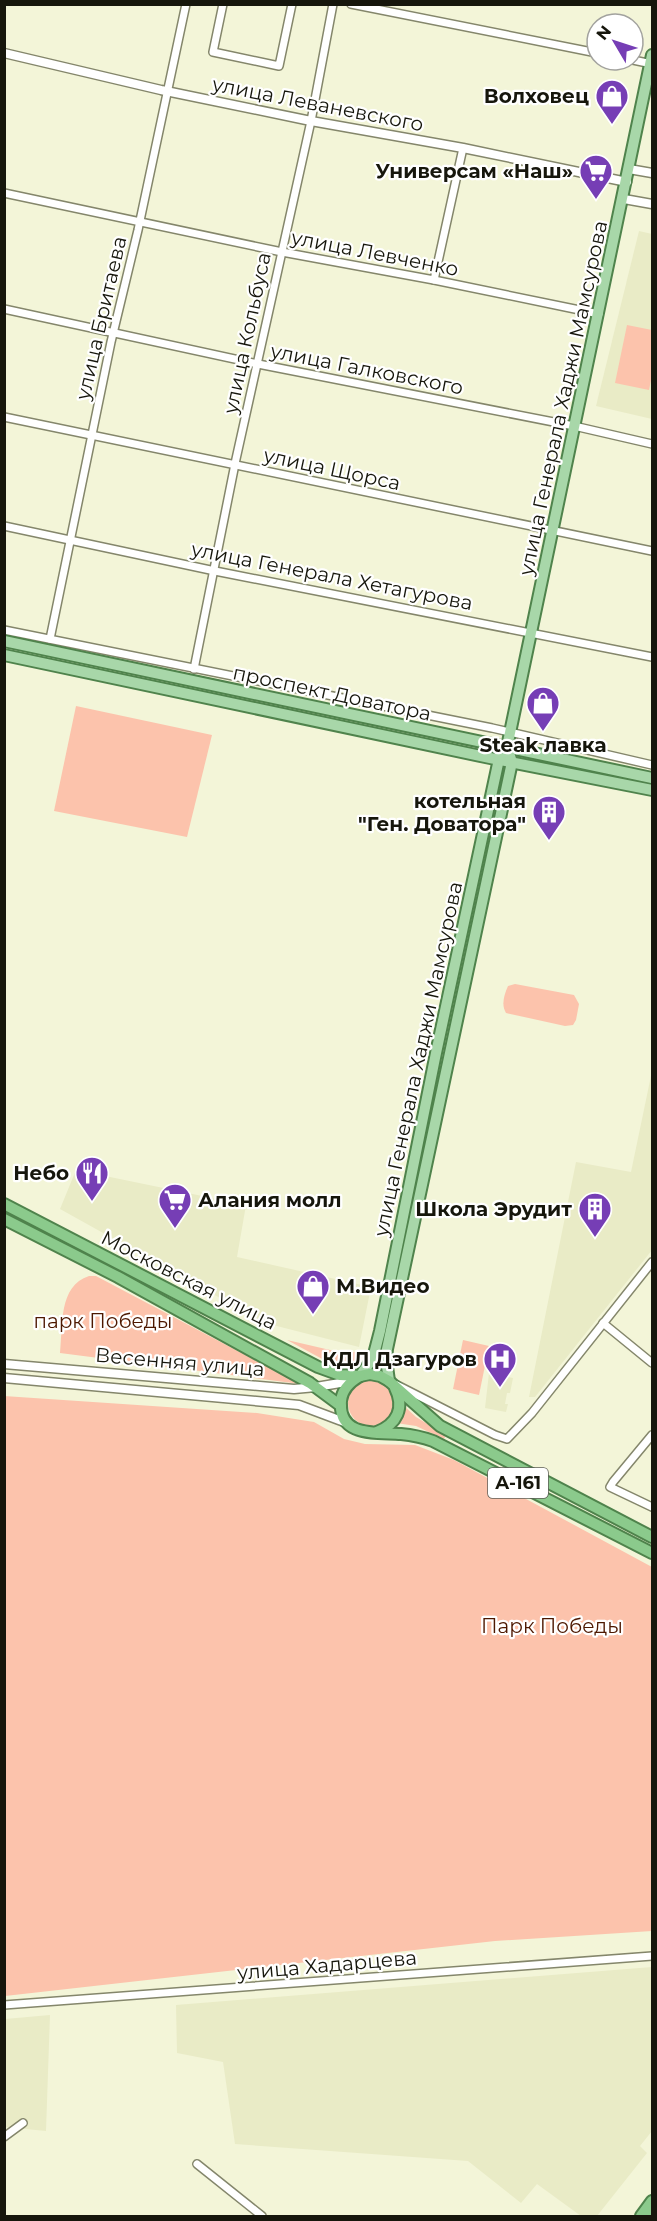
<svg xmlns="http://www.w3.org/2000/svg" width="657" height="2221" font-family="Montserrat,sans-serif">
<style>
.built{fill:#e9ebc6}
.green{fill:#fcc3ac}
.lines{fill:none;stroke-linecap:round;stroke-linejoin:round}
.minor-casing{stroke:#84866b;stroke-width:10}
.tertiary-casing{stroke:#84866b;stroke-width:11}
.primary-casing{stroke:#4f834c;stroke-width:14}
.trunk-casing{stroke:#4f834c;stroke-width:14}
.minor{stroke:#fff;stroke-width:7}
.tertiary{stroke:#fff;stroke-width:8}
.primary{stroke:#a8d7a9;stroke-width:10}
.trunk{stroke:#8bca8c;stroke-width:10}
.labels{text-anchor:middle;stroke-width:4.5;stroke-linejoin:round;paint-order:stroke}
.shield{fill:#fff;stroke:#5c5c55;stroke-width:1.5}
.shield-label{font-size:18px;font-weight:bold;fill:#16160c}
.poi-label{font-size:20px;font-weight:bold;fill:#16160c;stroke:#fff;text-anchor:end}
.street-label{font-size:20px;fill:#16160c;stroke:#fff}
.park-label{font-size:20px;fill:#4d1800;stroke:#fff}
</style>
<rect width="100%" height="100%" fill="#f3f5d8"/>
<g class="built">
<path d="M 639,231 L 652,234 L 652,419 L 596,406 Z"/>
<path d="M 652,1071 L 652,1250 L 535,1397 L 529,1397 L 576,1162 L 631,1172 Z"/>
<path d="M 76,1170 L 246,1205 L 237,1257 L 371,1287 L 359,1347 L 265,1323 L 60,1209 Z"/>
<path d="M 489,1373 L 513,1378 L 510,1393 L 507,1393 L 505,1404 L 508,1404 L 506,1412 L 485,1408 Z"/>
<path d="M 652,1967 L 652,2131 L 640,2146 L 647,2153 L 597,2216 L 581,2216 L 537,2184 L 521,2203 L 468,2161 L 235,2144 L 223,2062 L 177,2053 L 176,2005 Z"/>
<path d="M 50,2015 L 46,2131 L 5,2127 L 5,2019 Z"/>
</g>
<g class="green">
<path d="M 627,325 L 652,330 L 652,375 L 649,390 L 615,383 Z"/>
<path d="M 76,706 L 212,735 L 187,837 L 54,811 Z"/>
<path d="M 515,984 L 574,995 L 579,1004 L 576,1020 L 573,1025 L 565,1026 L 506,1013 C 501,1005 504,995 508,986 Z"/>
<path d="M 89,1276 L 96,1276 L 300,1384 L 60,1353 C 63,1326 58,1286 89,1276 Z"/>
<path d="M 287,1340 L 343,1353 L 364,1351 L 359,1366 L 339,1368 Z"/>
<path d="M 463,1340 L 489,1346 L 479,1395 L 453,1389 Z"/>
<circle cx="371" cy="1403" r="23"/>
<path d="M 4,1396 L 257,1413 L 314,1422 L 344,1439 L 365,1444 L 415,1445 L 454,1460 L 652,1567 L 652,1931 L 495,1941 L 5,1996 Z"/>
<path d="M 404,1406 L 416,1417 L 446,1435 L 444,1439 L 416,1426 L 396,1423 L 402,1415 Z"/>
</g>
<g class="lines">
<defs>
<g id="minor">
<path d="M 223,4 L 213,52 L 279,66 L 292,4"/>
<path d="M 351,4 L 597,53"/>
<path d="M 633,60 L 652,64"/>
<path d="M 4,193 L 282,252 L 434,280 L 599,314"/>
<path d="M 434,280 L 463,148"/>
<path d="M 4,309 L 258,364 L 574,426 L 652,444"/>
<path d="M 4,417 L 652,551"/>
<path d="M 4,526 L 215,571 L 652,657"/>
<path d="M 4,630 L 492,728 L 652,765"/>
<path d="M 50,639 L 111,342 L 138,230 L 186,4"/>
<path d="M 194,669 L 236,459 L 311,121 L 333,4"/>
<path d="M 603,1323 L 652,1363"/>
<path d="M 397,1385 L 495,1435 L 507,1439 L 532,1413 L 652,1262"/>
<path d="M 652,1435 L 613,1482 L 610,1487 L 652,1507"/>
<path d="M 4,2005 L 652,1956"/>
<path d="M 4,2137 L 23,2123"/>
<path d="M 197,2164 L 262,2216"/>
</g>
<g id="tertiary">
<path d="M 4,53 L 161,90 L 311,121 L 463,148 L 627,182"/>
<path d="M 629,169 L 652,173"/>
<path d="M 624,199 L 652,204"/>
<path d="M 4,1364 L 294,1389 L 316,1387 L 352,1381"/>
<path d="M 4,1378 L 299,1405 L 347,1423"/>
</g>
<g id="primary">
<path d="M 4,641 L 652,778"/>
<path d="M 4,655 L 490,758 L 652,790"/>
<path d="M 360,1376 L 373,1358 L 380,1331 L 436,1053 L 499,759 L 507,747 L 652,55"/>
<path d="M 389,1381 L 386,1359 L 387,1349 L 512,762 L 510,756"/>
</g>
<g id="trunk">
<path d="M 4,1204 L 318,1367 L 340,1375 L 360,1376 L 370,1374 L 380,1376 L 389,1381 L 440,1426 L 652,1537"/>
<path d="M 4,1219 L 118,1277 L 310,1383 L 341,1406"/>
<path d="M 360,1376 C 350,1382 342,1389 341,1401 C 338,1438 377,1432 401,1434 C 412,1435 422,1437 433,1441 L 652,1553"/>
<path d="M 377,1432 C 397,1424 405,1408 395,1388"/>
<path d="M 641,2216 L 652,2201"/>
<path d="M 651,2216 L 652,2215"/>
</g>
</defs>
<use href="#minor" class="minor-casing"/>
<use href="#tertiary" class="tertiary-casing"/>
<use href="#primary" class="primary-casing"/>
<use href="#trunk" class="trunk-casing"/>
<use href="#minor" class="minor"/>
<use href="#tertiary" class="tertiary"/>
<use href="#primary" class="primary"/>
<use href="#trunk" class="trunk"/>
</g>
<defs>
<symbol id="shop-pin" viewBox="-11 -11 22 30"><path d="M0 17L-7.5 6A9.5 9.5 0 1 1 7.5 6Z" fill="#763eb5" stroke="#fff"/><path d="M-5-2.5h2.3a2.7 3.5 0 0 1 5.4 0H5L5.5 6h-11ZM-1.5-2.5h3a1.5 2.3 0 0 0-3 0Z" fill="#fff"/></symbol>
<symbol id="supermarket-pin" viewBox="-11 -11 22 30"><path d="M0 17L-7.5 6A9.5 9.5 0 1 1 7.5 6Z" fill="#763eb5" stroke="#fff"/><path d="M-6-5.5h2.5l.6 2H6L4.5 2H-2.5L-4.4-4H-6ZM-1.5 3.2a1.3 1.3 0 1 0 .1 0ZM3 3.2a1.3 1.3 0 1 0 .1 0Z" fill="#fff"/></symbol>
<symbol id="building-pin" viewBox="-11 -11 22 30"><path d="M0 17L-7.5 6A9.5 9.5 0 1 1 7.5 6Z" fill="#763eb5" stroke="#fff"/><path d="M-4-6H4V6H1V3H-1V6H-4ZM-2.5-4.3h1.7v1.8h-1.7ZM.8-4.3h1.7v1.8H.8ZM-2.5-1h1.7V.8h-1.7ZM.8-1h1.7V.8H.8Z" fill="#fff"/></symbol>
<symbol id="restaurant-pin" viewBox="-11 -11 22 30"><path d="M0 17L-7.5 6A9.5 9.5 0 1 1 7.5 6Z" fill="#763eb5" stroke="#fff"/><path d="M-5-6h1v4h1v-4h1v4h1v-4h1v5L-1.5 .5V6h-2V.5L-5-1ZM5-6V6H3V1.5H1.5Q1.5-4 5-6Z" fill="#fff"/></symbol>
<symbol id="hospital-pin" viewBox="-11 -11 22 30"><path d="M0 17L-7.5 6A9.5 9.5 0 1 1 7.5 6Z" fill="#763eb5" stroke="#fff"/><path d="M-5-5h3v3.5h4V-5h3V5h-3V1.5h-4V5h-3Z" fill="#fff"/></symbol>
</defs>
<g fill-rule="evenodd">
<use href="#shop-pin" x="593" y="77" width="38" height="52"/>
<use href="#supermarket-pin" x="577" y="152" width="38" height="52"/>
<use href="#shop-pin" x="524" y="684" width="38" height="52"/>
<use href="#building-pin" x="530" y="793" width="38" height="52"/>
<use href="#restaurant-pin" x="73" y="1154" width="38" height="52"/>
<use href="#supermarket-pin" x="156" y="1181" width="38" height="52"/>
<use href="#building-pin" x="576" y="1190" width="38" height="52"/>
<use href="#shop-pin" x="294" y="1267" width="38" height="52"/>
<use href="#hospital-pin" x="481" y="1340" width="38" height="52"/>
</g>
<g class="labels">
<rect class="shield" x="488" y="1468" width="60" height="30" rx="4.5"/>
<g class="shield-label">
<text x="518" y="1489">А-161</text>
</g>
<g class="poi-label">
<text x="589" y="103">Волховец</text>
<text x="573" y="178">Универсам «Наш»</text>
<text x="543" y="752" text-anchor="middle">Steak лавка</text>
<text x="526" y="808">котельная<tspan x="526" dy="23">"Ген. Доватора"</tspan></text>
<text x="69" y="1180">Небо</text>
<text x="198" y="1207" text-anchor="start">Алания молл</text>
<text x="572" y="1216">Школа Эрудит</text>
<text x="336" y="1293" text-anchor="start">М.Видео</text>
<text x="477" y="1366">КДЛ Дзагуров</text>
</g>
<g class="street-label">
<text transform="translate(318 104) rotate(11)" y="7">улица Леваневского</text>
<text transform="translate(375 253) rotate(11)" y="7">улица Левченко</text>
<text transform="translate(101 318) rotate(-77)" y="7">улица Бритаева</text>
<text transform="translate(247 333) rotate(-78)" y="7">улица Кольбуса</text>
<text transform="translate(367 369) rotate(11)" y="7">улица Галковского</text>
<text transform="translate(563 398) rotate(-78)" y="7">улица Генерала Хаджи Мамсурова</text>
<text transform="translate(332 469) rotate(12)" y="7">улица Щорса</text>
<text transform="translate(332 576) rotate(11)" y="7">улица Генерала Хетагурова</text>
<text transform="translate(332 693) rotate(12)" y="7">проспект Доватора</text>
<text transform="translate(418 1059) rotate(-78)" y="7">улица Генерала Хаджи Мамсурова</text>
<text transform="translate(189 1280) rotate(27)" y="7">Московская улица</text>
<text transform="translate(180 1362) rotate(5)" y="7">Весенняя улица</text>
<text transform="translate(327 1965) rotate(-5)" y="7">улица Хадарцева</text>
</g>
<g class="park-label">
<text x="103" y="1328">парк Победы</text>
<text x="552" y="1633">Парк Победы</text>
</g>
</g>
<rect width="657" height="2221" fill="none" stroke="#16160c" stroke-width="12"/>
<g transform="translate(615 42) rotate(309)"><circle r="28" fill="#ffffff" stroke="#a2a29e" stroke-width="1.5"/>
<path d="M0-4.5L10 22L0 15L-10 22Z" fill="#763eb5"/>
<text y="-9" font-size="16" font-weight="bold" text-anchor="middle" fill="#16160c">N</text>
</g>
</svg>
